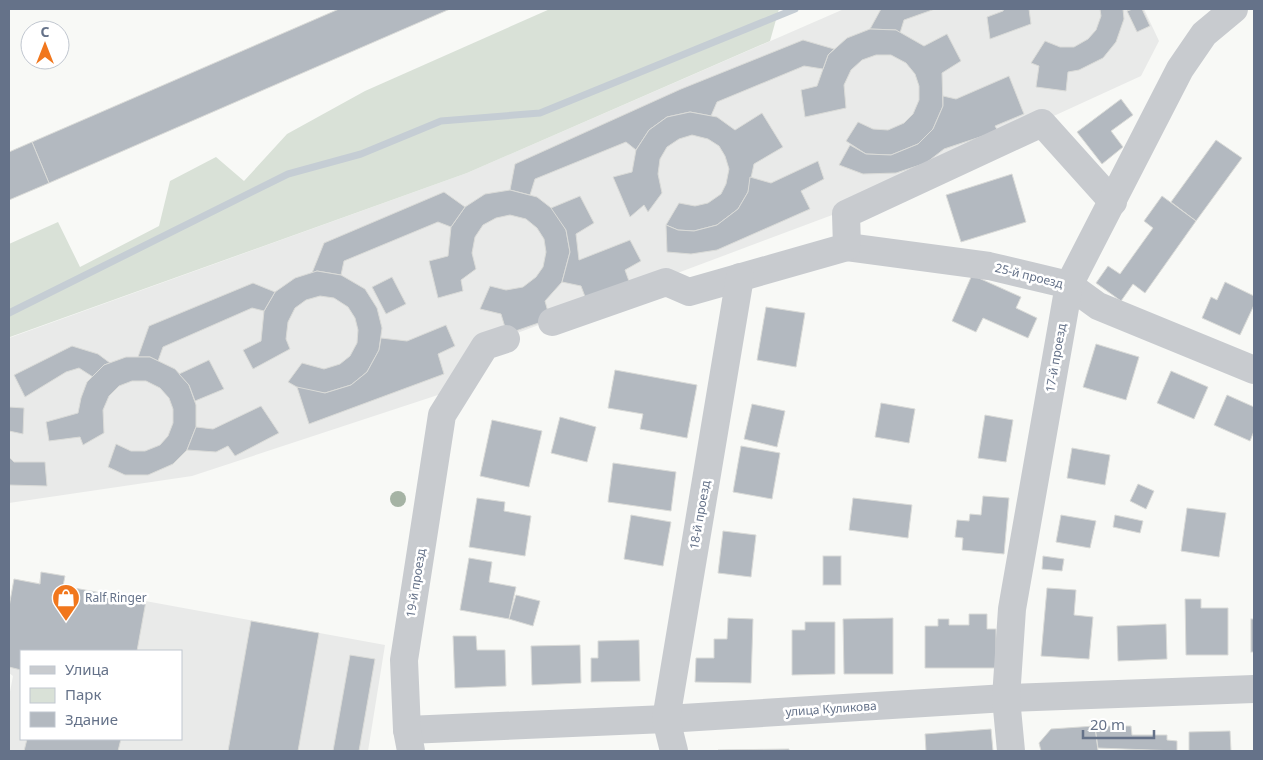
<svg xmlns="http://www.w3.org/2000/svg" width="1263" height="760" font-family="'Noto Sans',sans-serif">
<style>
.built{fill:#e9eae9;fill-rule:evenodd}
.green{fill:#d9e1d7}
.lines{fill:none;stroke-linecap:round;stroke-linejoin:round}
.stream{stroke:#c5cdd4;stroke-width:7}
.building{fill:#b3b9c0;stroke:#dadbd8}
.minor{stroke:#c8cbcf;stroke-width:28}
.tree{fill:#a5b3a4}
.labels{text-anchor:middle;stroke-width:5;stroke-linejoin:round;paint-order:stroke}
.street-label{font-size:12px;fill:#657289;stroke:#fff}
.poi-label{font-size:12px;fill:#657289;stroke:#fff;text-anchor:start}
</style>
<rect width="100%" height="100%" fill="#f8f9f6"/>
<g class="built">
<path d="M 844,9 L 1144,9 L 1159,41 L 1141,76 L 859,205 L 480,347 L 447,392 L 192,476 L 9,503 L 9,338 L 467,173 Z"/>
<path d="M 41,572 L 65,576 L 63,586 L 385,645 L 368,751 L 9,751 L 9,697 L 13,676 L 9,673 L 9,607 L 14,579 L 39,583 ZM 21,651 L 181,651 L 181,739 L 21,739 Z"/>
</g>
<path class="green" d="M 550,9 L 779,9 L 770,41 L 467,173 L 10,337 L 9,244 L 58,222 L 80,267 L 159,226 L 170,181 L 216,157 L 244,181 L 287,134 L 365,91 Z"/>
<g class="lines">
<path class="stream" d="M 9,313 L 288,174 L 361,154 L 441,121 L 540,113 L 795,9"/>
</g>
<g class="building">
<path d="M 339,9 L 450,9 L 49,183 L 32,142 Z"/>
<path d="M 881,9 L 935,9 L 904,20 L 900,33 L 896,30 L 870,29 Z"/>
<path d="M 1004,9 L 1029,9 L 1031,24 L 990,39 L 987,17 L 1003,11 Z"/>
<path d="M 1100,9 L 1123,9 L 1124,19 L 1116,42 L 1103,58 L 1079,70 L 1068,72 L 1066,91 L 1036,87 L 1039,66 L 1031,63 L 1045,41 L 1060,47 L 1074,47 L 1088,39 L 1096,30 L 1101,16 Z"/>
<path d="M 1133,9 L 1142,9 L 1150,26 L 1137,32 L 1127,11 Z"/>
<path d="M 870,29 L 896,30 L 924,46 L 947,34 L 961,61 L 942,73 L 943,106 L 933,129 L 918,144 L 891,155 L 866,154 L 846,141 L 858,122 L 873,129 L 888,130 L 904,123 L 913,114 L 919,100 L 919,86 L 915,74 L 906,63 L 891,55 L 876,55 L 862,60 L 851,70 L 844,85 L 846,108 L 805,117 L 801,90 L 817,86 L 828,55 L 847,38 Z"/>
<path d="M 803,40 L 834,49 L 828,55 L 823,69 L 804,66 L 717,102 L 711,116 L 690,112 L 667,117 L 649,130 L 636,150 L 626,142 L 535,179 L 530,195 L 510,190 L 515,164 L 681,89 Z"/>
<path d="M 1009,76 L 1024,114 L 995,126 L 998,131 L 944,149 L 926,163 L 896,173 L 863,174 L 839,165 L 850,145 L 866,154 L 891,155 L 918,144 L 933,129 L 943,106 L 943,96 L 956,99 Z"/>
<path d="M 1121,99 L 1133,115 L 1111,131 L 1123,147 L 1102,164 L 1077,132 Z"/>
<path d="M 690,112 L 717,117 L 735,130 L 762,113 L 783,147 L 754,164 L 748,192 L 738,209 L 717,225 L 694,231 L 678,230 L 666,225 L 679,203 L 695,206 L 708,203 L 721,194 L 726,184 L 729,169 L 725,156 L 719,146 L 708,139 L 692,135 L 679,139 L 667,147 L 660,159 L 658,174 L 662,193 L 648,212 L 644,205 L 630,217 L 613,177 L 632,172 L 636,150 L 649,130 L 667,117 Z"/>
<path d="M 1216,140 L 1242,158 L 1196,221 L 1171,202 Z"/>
<path d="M 32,142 L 49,183 L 9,200 L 9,152 Z"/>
<path d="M 818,161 L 824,179 L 801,191 L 810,209 L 717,250 L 691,254 L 667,252 L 666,225 L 678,230 L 694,231 L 717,225 L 738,209 L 748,192 L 750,177 L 771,183 Z"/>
<path d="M 1012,174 L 1026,222 L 961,242 L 946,195 Z"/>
<path d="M 510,190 L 537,197 L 555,211 L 566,230 L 570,252 L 562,282 L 545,301 L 550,319 L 507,334 L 501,314 L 480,309 L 490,286 L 506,290 L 523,287 L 536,277 L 543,267 L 546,252 L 544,239 L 537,228 L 526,219 L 510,215 L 496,218 L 483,225 L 475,237 L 472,253 L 476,269 L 461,280 L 463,291 L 438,298 L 429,261 L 448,256 L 451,227 L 465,207 L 485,194 Z"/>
<path d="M 444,192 L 465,207 L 451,227 L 438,222 L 344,261 L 341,275 L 317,271 L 312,273 L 324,243 Z"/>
<path d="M 580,196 L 594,223 L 576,234 L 579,260 L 630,240 L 641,261 L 625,270 L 630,284 L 587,302 L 581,286 L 562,282 L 570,252 L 566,230 L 551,208 Z"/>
<path d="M 1162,196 L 1196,221 L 1145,293 L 1133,284 L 1121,301 L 1096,283 L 1108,266 L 1120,274 L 1153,228 L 1144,221 Z"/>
<path d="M 317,271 L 341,275 L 365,289 L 377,308 L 382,328 L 379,350 L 367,372 L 351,385 L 325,393 L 302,390 L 288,382 L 302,363 L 324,369 L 340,364 L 350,356 L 357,343 L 358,330 L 355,318 L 348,307 L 334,298 L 320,296 L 306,300 L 295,308 L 288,322 L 286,339 L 290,349 L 253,369 L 243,350 L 261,341 L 264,311 L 275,292 L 295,278 Z"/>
<path d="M 972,275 L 1021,297 L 1016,308 L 1037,318 L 1028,338 L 983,318 L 976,332 L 952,321 Z"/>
<path d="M 392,277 L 406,304 L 386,314 L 372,287 Z"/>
<path d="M 1225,282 L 1254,296 L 1254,305 L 1240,335 L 1202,318 L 1211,297 L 1217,300 Z"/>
<path d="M 253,283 L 275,292 L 264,311 L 252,308 L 163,347 L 158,361 L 150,357 L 138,357 L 149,326 Z"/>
<path d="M 766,307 L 805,313 L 796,367 L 757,360 Z"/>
<path d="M 446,325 L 455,346 L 438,354 L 444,374 L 309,424 L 297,387 L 325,393 L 351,385 L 367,372 L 379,350 L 381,338 L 407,341 Z"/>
<path d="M 1096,344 L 1139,357 L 1126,400 L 1083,387 Z"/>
<path d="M 72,346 L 98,354 L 110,363 L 104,365 L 93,377 L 79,368 L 66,372 L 25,397 L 14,375 Z"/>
<path d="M 126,357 L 150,357 L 175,369 L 189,385 L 196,405 L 196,427 L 187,450 L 173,464 L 148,475 L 125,475 L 108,467 L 116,444 L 131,451 L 145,451 L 160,445 L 168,436 L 173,423 L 173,409 L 169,398 L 160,388 L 146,381 L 132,381 L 119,386 L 109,396 L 103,410 L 104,433 L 83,445 L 80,437 L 49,441 L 46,422 L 78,413 L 81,398 L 87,382 L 104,365 Z"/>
<path d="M 209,360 L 224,389 L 195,401 L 189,385 L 179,374 Z"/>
<path d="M 615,370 L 697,385 L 687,438 L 640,429 L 643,414 L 608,408 Z"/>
<path d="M 1171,371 L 1208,387 L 1194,419 L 1157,403 Z"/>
<path d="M 1227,395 L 1254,407 L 1254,431 L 1250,441 L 1214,425 Z"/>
<path d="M 881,403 L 915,409 L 909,443 L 875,437 Z"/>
<path d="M 752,404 L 785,411 L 777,447 L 744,439 Z"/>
<path d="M 261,406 L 279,433 L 235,456 L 228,446 L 216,452 L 187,450 L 196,427 L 213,429 Z"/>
<path d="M 9,407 L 24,408 L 23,434 L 9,431 Z"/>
<path d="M 985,415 L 1013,420 L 1006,462 L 978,458 Z"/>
<path d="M 560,417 L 596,427 L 587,462 L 551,453 Z"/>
<path d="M 492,420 L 542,431 L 529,487 L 480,476 Z"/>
<path d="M 741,446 L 780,453 L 772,499 L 733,492 Z"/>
<path d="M 1072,448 L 1110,455 L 1105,485 L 1067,478 Z"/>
<path d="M 9,457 L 14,462 L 45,462 L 47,486 L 9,485 Z"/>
<path d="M 613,463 L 676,472 L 671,511 L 608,502 Z"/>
<path d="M 1138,484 L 1154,491 L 1146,509 L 1130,501 Z"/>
<path d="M 983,496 L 1009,498 L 1004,554 L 962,550 L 963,538 L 955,537 L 957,520 L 969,521 L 970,514 L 981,515 Z"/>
<path d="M 477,498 L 505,502 L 504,511 L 531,516 L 525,556 L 469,547 Z"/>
<path d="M 853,498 L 912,505 L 908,538 L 849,530 Z"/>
<path d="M 1187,508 L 1226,513 L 1219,557 L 1181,551 Z"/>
<path d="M 631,515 L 671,522 L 663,566 L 624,559 Z"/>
<path d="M 1061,515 L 1096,521 L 1090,548 L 1056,542 Z"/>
<path d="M 1115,515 L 1143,521 L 1140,533 L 1113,527 Z"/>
<path d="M 723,531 L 756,535 L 751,577 L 718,573 Z"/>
<rect x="823" y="556" width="18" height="29"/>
<path d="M 1043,556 L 1064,559 L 1062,571 L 1042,569 Z"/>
<path d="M 469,558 L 492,562 L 489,582 L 516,587 L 509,619 L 460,610 Z"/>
<path d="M 41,572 L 65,576 L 63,586 L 146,601 L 137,651 L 21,651 L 21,670 L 9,667 L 9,607 L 14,579 L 40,584 Z"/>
<path d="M 1047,588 L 1076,590 L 1074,615 L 1093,617 L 1089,659 L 1041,656 Z"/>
<path d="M 516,595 L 540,601 L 533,626 L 509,619 Z"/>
<path d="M 1185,599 L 1201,599 L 1201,608 L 1228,608 L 1228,655 L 1186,655 Z"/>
<path d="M 969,614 L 987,614 L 987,629 L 996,629 L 996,668 L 925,668 L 925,626 L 938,626 L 938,619 L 949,619 L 949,625 L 969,625 Z"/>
<path d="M 728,618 L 753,619 L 751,683 L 695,682 L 696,658 L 714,658 L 714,639 L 727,639 Z"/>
<path d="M 893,618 L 893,674 L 844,674 L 843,619 Z"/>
<rect x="1251" y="619" width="3" height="33"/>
<path d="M 251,621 L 319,633 L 298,751 L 228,751 Z"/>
<path d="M 805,622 L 835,622 L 835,674 L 792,675 L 792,630 L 805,630 Z"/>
<path d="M 1166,624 L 1167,659 L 1118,661 L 1117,626 Z"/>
<path d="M 453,636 L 476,636 L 477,650 L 505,650 L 506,686 L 455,688 Z"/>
<path d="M 639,640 L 640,681 L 591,682 L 591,658 L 598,658 L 598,641 Z"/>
<path d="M 580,645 L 581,683 L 532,685 L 531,646 Z"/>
<path d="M 350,655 L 375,659 L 359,751 L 333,751 Z"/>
<path d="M 1095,726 L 1098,751 L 1041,751 L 1039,743 L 1051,729 Z"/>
<path d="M 1095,726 L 1131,726 L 1132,735 L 1167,735 L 1167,740 L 1177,741 L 1177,751 L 1098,748 Z"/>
<path d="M 991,729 L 993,751 L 926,751 L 925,734 Z"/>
<path d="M 1230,731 L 1231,751 L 1189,751 L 1189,732 Z"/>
<path d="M 27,739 L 121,739 L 118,751 L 24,751 Z"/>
<path d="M 789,749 L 789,751 L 718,751 L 718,750 Z"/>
</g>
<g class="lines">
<g class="minor">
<path d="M 847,247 L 989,266 L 1069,285 L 1098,306 L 1254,370"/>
<path d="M 552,322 L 666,282 L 689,292 L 847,247 L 846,214 L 1042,123 L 1113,202"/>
<path d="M 407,730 L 666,719 L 1006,698 L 1254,689"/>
<path d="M 411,751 L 407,730 L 404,660 L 442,415 L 485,346 L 506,339"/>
<path d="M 674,751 L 666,719 L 740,277"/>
<path d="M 1011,751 L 1006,698 L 1012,609 L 1069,285 L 1180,69 L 1204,34 L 1234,9"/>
</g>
</g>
<circle class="tree" cx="398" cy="499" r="8"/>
<defs>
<symbol id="shop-pin" viewBox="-11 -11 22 30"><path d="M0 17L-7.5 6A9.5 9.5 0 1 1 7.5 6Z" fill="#f1771d" stroke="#fff"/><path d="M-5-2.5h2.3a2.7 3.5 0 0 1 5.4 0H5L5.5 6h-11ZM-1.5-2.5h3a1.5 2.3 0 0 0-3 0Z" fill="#fff"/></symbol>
</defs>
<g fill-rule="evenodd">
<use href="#shop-pin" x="50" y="582" width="32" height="43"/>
</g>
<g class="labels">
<g class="street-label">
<text transform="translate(1029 276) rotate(14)" y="4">25-й проезд</text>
<text transform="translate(1056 358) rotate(-80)" y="4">17-й проезд</text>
<text transform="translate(700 515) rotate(-80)" y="4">18-й проезд</text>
<text transform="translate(416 583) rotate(-81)" y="4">19-й проезд</text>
<text transform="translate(831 709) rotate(-4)" y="4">улица Куликова</text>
</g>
<g class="poi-label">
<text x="85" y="602">Ralf Ringer</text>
</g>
</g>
<rect width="1263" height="760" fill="none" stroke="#657289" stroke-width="20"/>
<rect x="20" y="650" width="162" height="90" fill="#ffffff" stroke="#c1c7d0"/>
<rect x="30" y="666" width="25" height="8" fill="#c8cbcf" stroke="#c1c7d0"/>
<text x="65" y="675" font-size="15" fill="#657289">Улица</text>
<rect x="30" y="688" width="25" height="15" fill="#d9e1d7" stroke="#c1c7d0"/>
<text x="65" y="700" font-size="15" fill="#657289">Парк</text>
<rect x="30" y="712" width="25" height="15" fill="#b3b9c0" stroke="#c1c7d0"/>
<text x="65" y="725" font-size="15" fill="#657289">Здание</text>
<g transform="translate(45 45)"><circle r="24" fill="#ffffff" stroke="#c1c7d0"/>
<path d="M0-4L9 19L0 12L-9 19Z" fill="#f1771d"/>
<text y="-8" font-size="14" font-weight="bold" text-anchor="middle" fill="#657289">С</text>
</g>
<path d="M1083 730v8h71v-8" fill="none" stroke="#657289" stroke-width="2.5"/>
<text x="1090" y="730" font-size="15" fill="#657289" stroke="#ffffff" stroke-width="4" paint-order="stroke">20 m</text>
</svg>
